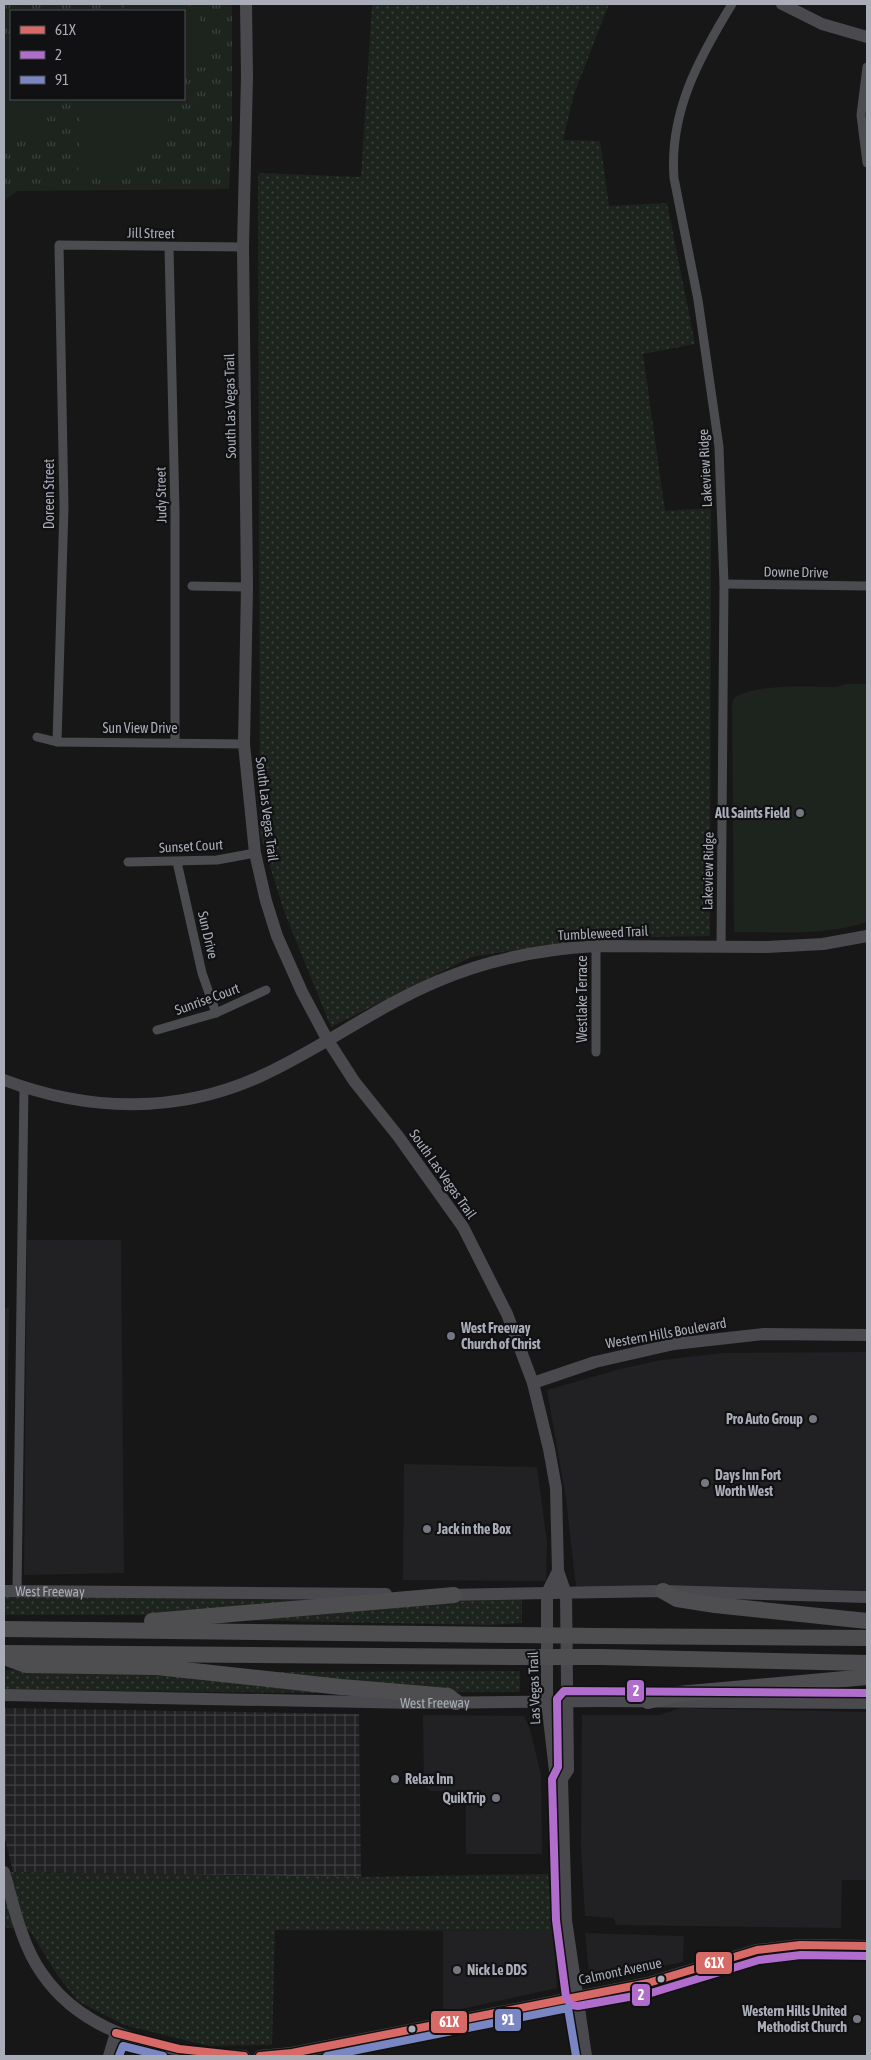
<svg xmlns="http://www.w3.org/2000/svg" width="871" height="2060" font-family="'Asap Condensed',sans-serif">
<style>
.built{fill:#212123}
.industrial{fill:url(#industrial-grid)}
.grass{fill:url(#grass-dots)}
.park{fill:url(#park-tufts);fill-rule:evenodd}
.garden{fill:#1d241e}
.lines{fill:none;stroke-linecap:round;stroke-linejoin:round}
.street{stroke:#4b4c50;stroke-width:9}
.secondary{stroke:#4a4a4e;stroke-width:12}
.highway{stroke:#4e4e51;stroke-width:16}
.highway-bridge{stroke:#4e4e51;stroke-width:16}
.bus-1-casing{stroke:#111113;stroke-width:11}
.bus-2-casing{stroke:#111113;stroke-width:11}
.bus-3-casing{stroke:#111113;stroke-width:11}
.bus-1{stroke:#d76a67;stroke-width:8}
.bus-2{stroke:#b06dcb;stroke-width:8}
.bus-3{stroke:#7986c2;stroke-width:8}
.poi-dot{fill:#757880;stroke:#111113;stroke-width:2}
.bus-dot{fill:#a8adb8;stroke:#111113;stroke-width:2}
.labels{text-anchor:middle;stroke-width:4.5;stroke-linejoin:round;paint-order:stroke}
.street-label{font-size:14px;fill:#a8adb8;stroke:#111113}
.poi-label{font-size:14px;font-weight:bold;fill:#a8adb8;stroke:#111113;text-anchor:start}
.line-badge{stroke:#111113;stroke-width:2}
.badge-label{font-size:14px;text-anchor:middle;font-weight:bold;fill:#fff}
</style>
<defs>
<pattern id="industrial-grid" width="8" height="8" patternUnits="userSpaceOnUse" patternTransform="scale(1.25)"><rect width="8" height="8" fill="#212123"/><path d="M0 4h8M4 0v8" fill="none" stroke="#3e3f41"/></pattern>
<pattern id="grass-dots" width="8" height="8" patternUnits="userSpaceOnUse" patternTransform="scale(1.25)"><rect width="8" height="8" fill="#1d241e"/><path d="M2 2h.1M6 6h.1" fill="none" stroke="#3b413d" stroke-width="1.8" stroke-linecap="round"/></pattern>
<pattern id="park-tufts" width="24" height="20" patternUnits="userSpaceOnUse" patternTransform="scale(1.25)"><rect width="24" height="20" fill="#1d241e"/><path d="M3 7l-1-3M5 7V3M7 7l1-3M15 17l-1-3M17 17v-4M19 17l1-3" fill="none" stroke="#3b413d"/></pattern>
</defs>
<rect width="100%" height="100%" fill="#171717"/>
<g class="built">
<path d="M 27,1240 L 121,1240 L 124,1573 L 24,1575 Z"/>
<path d="M 4,1308 L 9,1308 L 5,1584 L 4,1584 Z"/>
<path d="M 867,1352 L 867,1590 L 576,1587 L 566,1499 L 547,1390 L 620,1369 L 662,1360 L 723,1353 Z"/>
<path d="M 404,1464 L 537,1467 L 547,1542 L 546,1581 L 403,1580 Z"/>
<path d="M 680,1708 L 867,1712 L 867,1880 L 842,1880 L 841,1928 L 616,1925 L 614,1918 L 585,1916 L 581,1848 L 582,1715 L 660,1715 Z"/>
<path d="M 423,1715 L 524,1716 L 530,1729 L 541,1775 L 542,1854 L 466,1854 L 466,1792 L 431,1791 L 424,1786 Z"/>
<path d="M 443,1931 L 553,1931 L 557,1988 L 443,2013 Z"/>
<path d="M 585,1933 L 684,1936 L 683,1962 L 590,1981 Z"/>
</g>
<path class="industrial" d="M 4,1708 L 359,1714 L 361,1877 L 13,1872 L 4,1835 Z"/>
<g class="grass">
<path d="M 372,4 L 609,4 L 574,94 L 563,140 L 600,141 L 609,206 L 667,203 L 695,344 L 643,354 L 665,511 L 711,508 L 710,936 L 596,938 L 471,957 L 331,1027 L 284,911 L 260,834 L 258,173 L 361,177 Z"/>
<path d="M 4,1596 L 325,1598 L 165,1615 L 4,1615 Z"/>
<path d="M 522,1599 L 522,1623 L 489,1625 L 229,1620 L 412,1603 Z"/>
<path d="M 4,1670 L 129,1671 L 341,1693 L 4,1690 Z"/>
<path d="M 520,1671 L 520,1692 L 440,1692 L 260,1672 Z"/>
<path d="M 4,1872 L 361,1877 L 548,1874 L 553,1931 L 275,1930 L 272,2045 L 209,2046 L 124,2025 L 78,2001 L 58,1976 L 30,1931 L 4,1927 Z"/>
</g>
<path class="park" d="M 4,4 L 232,4 L 232,132 L 229,189 L 17,191 L 4,201 ZM 11,11 L 184,11 L 184,99 L 11,99 Z"/>
<g class="garden">
<path d="M 124,4 L 188,4 C 207,25 209,40 210,67 L 184,68 L 184,11 L 123,11 Z"/>
<path d="M 4,49 L 11,50 L 11,99 L 45,99 L 39,142 L 11,137 L 4,133 Z"/>
<path d="M 81,99 L 171,99 L 168,123 L 156,145 L 131,165 L 108,174 L 78,174 Z"/>
<path d="M 846,684 L 867,684 L 867,922 C 825,936 778,932 734,932 L 732,705 L 734,698 C 758,683 807,687 836,687 Z"/>
</g>
<g class="lines">
<g class="street">
<path d="M 867,67 L 861,115 L 867,163"/>
<path d="M 169,247 L 175,512 L 175,742"/>
<path d="M 724,584 L 867,586"/>
<path d="M 192,586 L 247,587"/>
<path d="M 37,737 L 57,742 L 244,744"/>
<path d="M 57,742 L 64,507 L 59,245 L 243,247"/>
<path d="M 128,862 L 217,860 L 255,853"/>
<path d="M 177,862 L 202,973 L 216,1013"/>
<path d="M 721,947 L 724,584 L 719,447 L 698,300 L 674,178 C 669,112 699,58 732,4"/>
<path d="M 157,1030 L 216,1013 L 266,990"/>
<path d="M 596,1052 L 596,946"/>
<path d="M 17,1591 L 24,1087"/>
</g>
<g class="secondary">
<path d="M 246,4 L 247,76 L 243,247 L 247,587 L 244,744 L 255,853 L 266,901 L 277,936 L 302,992 L 327,1039 L 354,1081 L 398,1136 L 463,1227 L 507,1314 L 533,1383 L 549,1449 L 556,1488 L 558,1571 L 566,1594 L 568,1770 L 562,1779 L 566,1920 L 586,2056"/>
<path d="M 782,4 L 822,24 L 867,37"/>
<path d="M 4,1080 C 89,1112 178,1114 261,1076 C 322,1048 376,1007 438,981 C 487,960 543,949 596,946 L 767,947 L 823,944 L 867,936"/>
<path d="M 533,1383 L 595,1362 L 674,1344 L 764,1334 L 867,1335"/>
<path d="M 558,1571 L 547,1593 L 547,1701 L 555,1771 L 562,1779"/>
<path id="s1" d="M 4,1591 L 386,1594"/>
<path d="M 446,1595 L 663,1591 L 867,1597"/>
<path id="s2" d="M 4,1695 L 416,1703 L 602,1701 L 867,1703"/>
<path d="M 4,1872 C 14,1906 21,1943 41,1972 C 85,2038 171,2054 244,2056"/>
<path d="M 109,2056 L 116,2033"/>
<path d="M 260,2056 L 292,2053 L 648,1983 L 757,1950 L 800,1945 L 867,1946"/>
</g>
<g class="highway">
<path d="M 663,1591 L 677,1599 L 715,1605 L 867,1621"/>
<path d="M 152,1621 L 454,1595"/>
<path d="M 4,1629 L 518,1635"/>
<path d="M 599,1636 L 867,1638"/>
<path d="M 4,1653 L 518,1657"/>
<path d="M 4,1657 L 26,1665 L 157,1667 L 341,1687 L 448,1696 L 456,1702"/>
<path d="M 600,1657 L 867,1663"/>
<path d="M 648,1701 L 678,1694 L 867,1677"/>
</g>
<g class="highway-bridge">
<path d="M 518,1635 L 599,1636"/>
<path d="M 518,1657 L 600,1657"/>
</g>
<defs>
<g id="bus-1">
<path d="M 116,2033 L 179,2049 L 244,2056"/>
<path d="M 260,2056 L 292,2053 L 648,1983 L 757,1950 L 800,1945 L 867,1946"/>
</g>
<path id="bus-2" d="M 867,1956 L 801,1955 L 759,1960 L 651,1993 L 578,2006 L 571,2005 L 566,1997 L 556,1920 L 552,1779 L 558,1767 L 557,1699 L 564,1691 L 867,1693"/>
<g id="bus-3">
<path d="M 119,2056 L 123,2046 L 163,2056"/>
<path d="M 327,2056 L 568,2008 L 576,2056"/>
</g>
</defs>
<use href="#bus-1" class="bus-1-casing"/>
<use href="#bus-2" class="bus-2-casing"/>
<use href="#bus-3" class="bus-3-casing"/>
<use href="#bus-1" class="bus-1"/>
<use href="#bus-2" class="bus-2"/>
<use href="#bus-3" class="bus-3"/>
</g>
<g class="poi-dot">
<circle cx="800" cy="813" r="5"/>
<circle cx="451" cy="1336" r="5"/>
<circle cx="813" cy="1419" r="5"/>
<circle cx="705" cy="1483" r="5"/>
<circle cx="427" cy="1529" r="5"/>
<circle cx="395" cy="1779" r="5"/>
<circle cx="496" cy="1798" r="5"/>
<circle cx="457" cy="1970" r="5"/>
<circle cx="857" cy="2019" r="5"/>
</g>
<g class="bus-dot">
<circle cx="661" cy="1979" r="4.5"/>
<circle cx="412" cy="2029" r="4.5"/>
</g>
<g class="labels">
<g class="street-label">
<text transform="translate(151 233) rotate(1)" y="5">Jill Street</text>
<text transform="translate(230 406) rotate(-91)" y="5">South Las Vegas Trail</text>
<text transform="translate(705 468) rotate(-93)" y="5">Lakeview Ridge</text>
<text transform="translate(49 494) rotate(-90)" y="5">Doreen Street</text>
<text transform="translate(161 495) rotate(-91)" y="5">Judy Street</text>
<text transform="translate(796 572) rotate(1)" y="5">Downe Drive</text>
<text x="140" y="733">Sun View Drive</text>
<text transform="translate(267 809) rotate(83)" y="5">South Las Vegas Trail</text>
<text transform="translate(191 846) rotate(-3)" y="5">Sunset Court</text>
<text transform="translate(708 871) rotate(-89)" y="5">Lakeview Ridge</text>
<text transform="translate(603 933) rotate(-3)" y="5">Tumbleweed Trail</text>
<text transform="translate(208 935) rotate(77)" y="5">Sun Drive</text>
<text transform="translate(207 999) rotate(-20)" y="5">Sunrise Court</text>
<text transform="translate(582 999) rotate(-90)" y="5">Westlake Terrace</text>
<text transform="translate(443 1174) rotate(55)" y="5">South Las Vegas Trail</text>
<text transform="translate(666 1333) rotate(-10)" y="5">Western Hills Boulevard</text>
<text dy="5" stroke="none"><textPath href="#s1" startOffset="46">West Freeway</textPath></text>
<text transform="translate(534 1688) rotate(-92)" y="5">Las Vegas Trail</text>
<text dy="5" stroke="none"><textPath href="#s2" startOffset="431">West Freeway</textPath></text>
<text transform="translate(620 1971) rotate(-12)" y="5">Calmont Avenue</text>
</g>
<g class="poi-label">
<text x="790" y="818" text-anchor="end">All Saints Field</text>
<text x="461" y="1333">West Freeway<tspan x="461" dy="16">Church of Christ</tspan></text>
<text x="803" y="1424" text-anchor="end">Pro Auto Group</text>
<text x="715" y="1480">Days Inn Fort<tspan x="715" dy="16">Worth West</tspan></text>
<text x="437" y="1534">Jack in the Box</text>
<text x="405" y="1784">Relax Inn</text>
<text x="486" y="1803" text-anchor="end">QuikTrip</text>
<text x="467" y="1975">Nick Le DDS</text>
<text x="847" y="2016" text-anchor="end">Western Hills United<tspan x="847" dy="16">Methodist Church</tspan></text>
</g>
</g>
<g class="line-badge">
<rect x="626" y="1679" width="19" height="24" rx="5" fill="#b06dcb"/>
<rect x="695" y="1951" width="38" height="24" rx="5" fill="#d76a67"/>
<rect x="631" y="1983" width="20" height="24" rx="5" fill="#b06dcb"/>
<rect x="494" y="2008" width="28" height="24" rx="5" fill="#7986c2"/>
<rect x="430" y="2010" width="38" height="24" rx="5" fill="#d76a67"/>
</g>
<g class="badge-label">
<text x="636" y="1696">2</text>
<text x="714" y="1968">61X</text>
<text x="641" y="2000">2</text>
<text x="508" y="2025">91</text>
<text x="449" y="2027">61X</text>
</g>
<rect width="871" height="2060" fill="none" stroke="#a8adb8" stroke-width="10"/>
<rect x="10" y="10" width="175" height="90" fill="#111113" stroke="#4d4f55"/>
<rect x="20" y="26" width="25" height="8" fill="#d76a67" stroke="#4d4f55"/>
<text x="55" y="35" font-size="15" fill="#a8adb8">61X</text>
<rect x="20" y="51" width="25" height="8" fill="#b06dcb" stroke="#4d4f55"/>
<text x="55" y="60" font-size="15" fill="#a8adb8">2</text>
<rect x="20" y="76" width="25" height="8" fill="#7986c2" stroke="#4d4f55"/>
<text x="55" y="85" font-size="15" fill="#a8adb8">91</text>
</svg>
